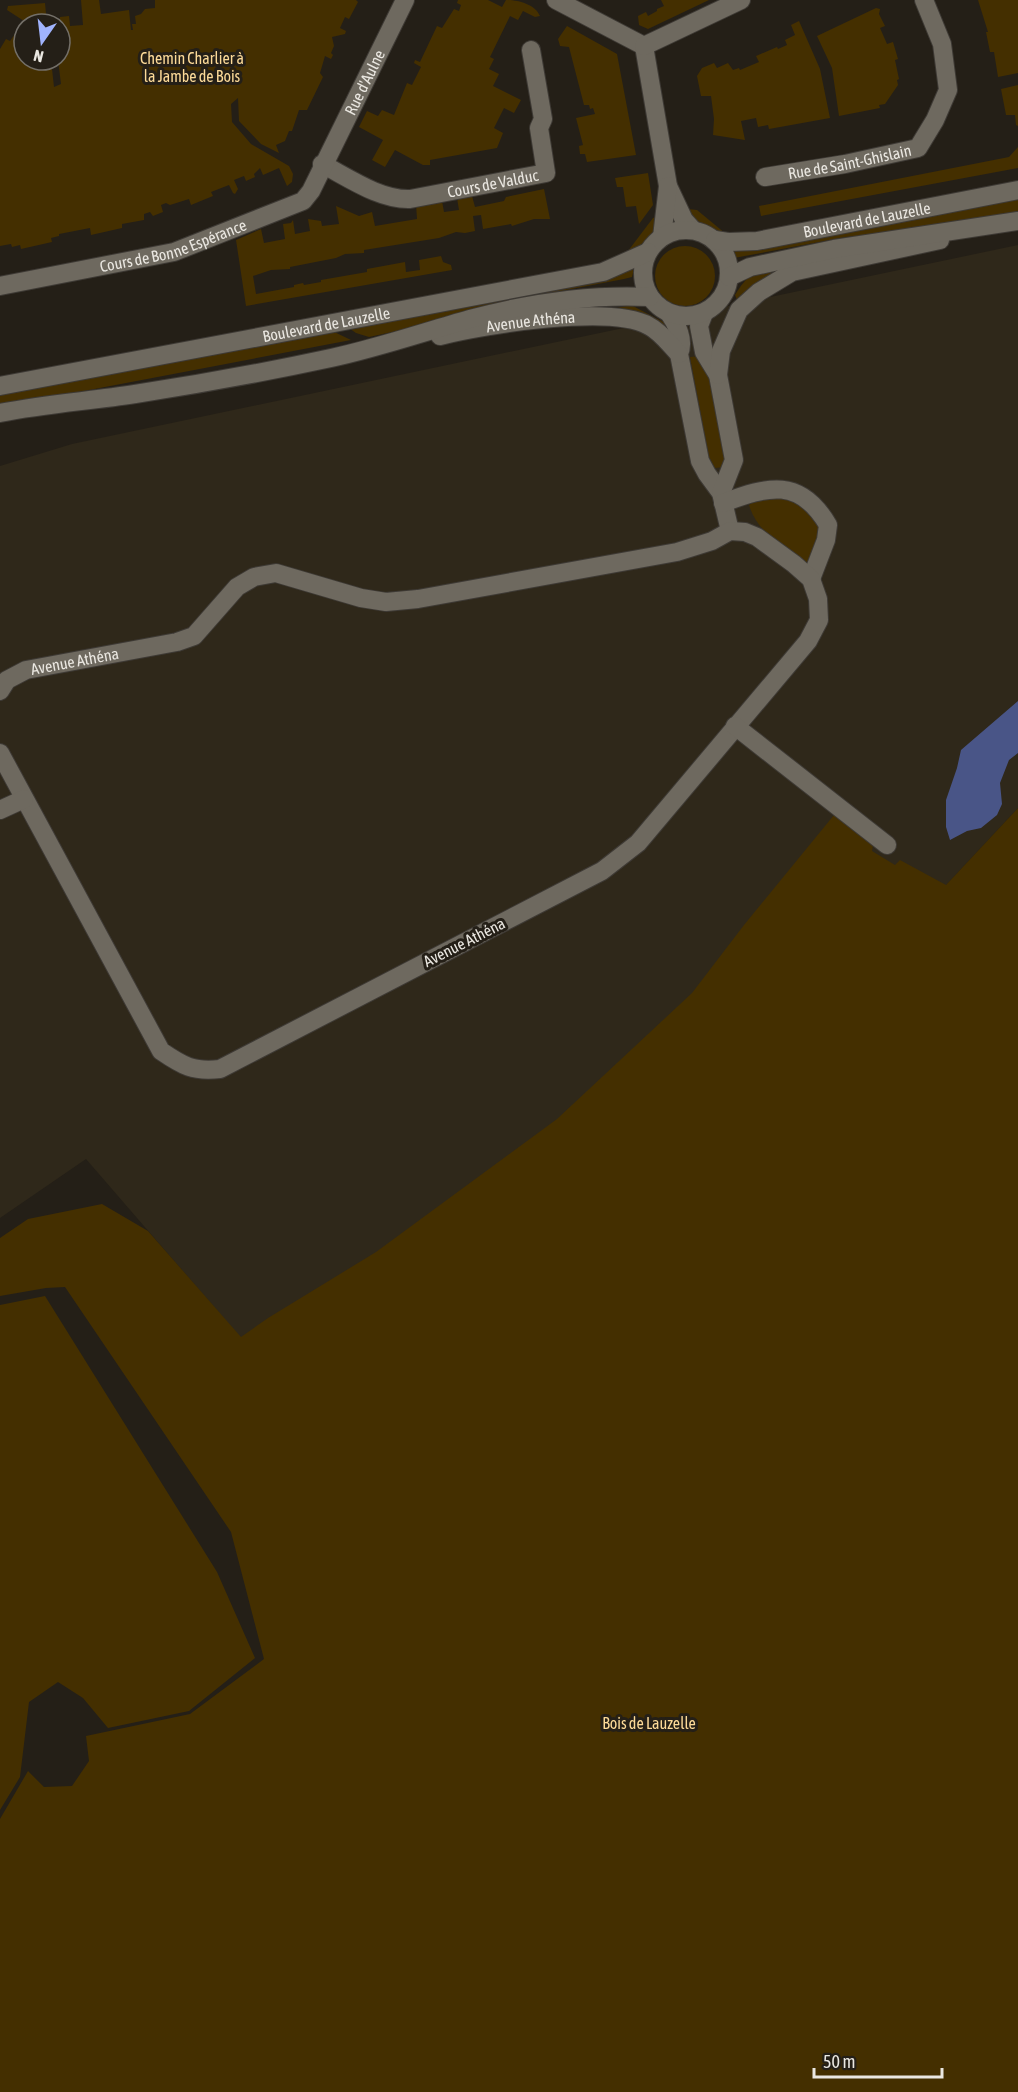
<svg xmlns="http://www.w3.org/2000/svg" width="1018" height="2092" font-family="'Asap Condensed',sans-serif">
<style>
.built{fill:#2f281a}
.green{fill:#442f00}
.water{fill:#495587}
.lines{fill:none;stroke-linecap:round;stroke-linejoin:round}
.minor-casing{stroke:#3e3a35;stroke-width:20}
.secondary-casing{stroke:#3e3a35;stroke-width:20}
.minor{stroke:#6e695f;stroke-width:18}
.secondary{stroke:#6e695f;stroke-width:18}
.labels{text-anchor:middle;stroke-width:6;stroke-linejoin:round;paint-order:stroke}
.park-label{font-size:16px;fill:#fcda98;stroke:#241f17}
.street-label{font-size:16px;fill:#eae7e1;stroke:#241f17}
</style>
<rect width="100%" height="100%" fill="#241f17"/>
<path class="built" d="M 1018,245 L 1018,808 L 921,912 L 310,1418 L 86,1159 L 0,1218 L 0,466 L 72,444 Z"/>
<g class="green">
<path d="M 81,0 L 99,0 L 101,14 L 129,10 L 131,30 L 133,30 L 132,24 L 136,24 L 135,16 L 141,14 L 145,9 L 155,8 L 155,0 L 356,0 L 358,2 L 349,19 L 345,17 L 340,28 L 346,31 L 345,34 L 332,37 L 334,46 L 331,53 L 333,55 L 331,59 L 325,56 L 320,73 L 323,77 L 307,110 L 299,110 L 292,131 L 289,131 L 285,141 L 276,145 L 279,153 L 261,144 L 239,121 L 238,98 L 231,104 L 232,122 L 251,144 L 289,166 L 293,174 L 292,182 L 287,186 L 279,168 L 263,175 L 260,168 L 254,174 L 255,177 L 246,181 L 244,176 L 234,180 L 238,189 L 235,194 L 233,193 L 229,185 L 211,192 L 213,196 L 191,205 L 189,199 L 170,205 L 166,203 L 161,205 L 163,212 L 153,216 L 150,212 L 144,214 L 144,220 L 122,224 L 122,228 L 91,235 L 90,228 L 59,234 L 59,236 L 51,238 L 52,242 L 21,249 L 20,245 L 12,247 L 11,244 L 0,246 L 0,49 L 6,39 L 10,41 L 24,21 L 7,10 L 8,6 L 45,3 L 47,24 L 24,24 L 24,60 L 51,60 L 54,87 L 61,84 L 58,60 L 60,60 L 60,24 L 53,24 L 52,21 L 60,20 L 60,17 L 69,16 L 70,26 L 83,25 Z"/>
<path d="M 458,0 L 488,0 L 502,7 L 506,0 C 518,0 535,4 540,16 L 535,17 L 523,11 L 518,20 L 510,16 L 490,57 L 494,59 L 489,69 L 499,74 L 493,86 L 521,100 L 514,113 L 504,108 L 494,128 L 503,133 L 497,148 L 430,160 L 430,165 L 423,165 L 395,150 L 385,167 L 372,160 L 383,140 L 359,127 L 367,111 L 378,116 L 382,110 L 394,115 L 407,83 L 412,85 L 421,67 L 414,63 L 415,60 L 420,62 L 437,26 L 442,28 L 454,9 L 459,11 L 461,5 L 457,3 Z"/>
<path d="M 661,0 L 709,0 L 648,29 L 639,25 L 638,16 L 646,12 L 648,16 L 657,11 L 657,9 L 664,6 Z"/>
<path d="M 978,0 L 1018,0 L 1018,73 L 998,77 L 994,52 L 990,52 L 986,32 L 988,32 Z"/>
<path d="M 876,8 L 880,9 L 879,14 L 885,26 L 880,28 L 887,44 L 893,42 L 898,59 L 895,60 L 899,79 L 897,80 L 898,85 L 885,104 L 879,105 L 880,108 L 839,116 L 832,68 L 817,36 Z"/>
<path d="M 799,21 L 820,69 L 830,118 L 769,129 L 768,125 L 758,127 L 756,118 L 741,121 L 745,140 L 713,135 L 714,119 L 711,96 L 701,96 L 697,76 L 702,68 L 714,63 L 717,68 L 728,63 L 733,70 L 739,68 L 740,70 L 759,62 L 756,56 L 777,47 L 778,49 L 787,45 L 785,40 L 795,35 L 791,25 Z"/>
<path d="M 567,26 L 617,54 L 636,155 L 587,162 L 585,154 L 580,154 L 579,146 L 583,145 L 576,118 L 595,114 L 593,108 L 590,109 L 589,105 L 584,105 L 569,47 L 560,46 L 558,39 Z"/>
<path d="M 1018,85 L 1018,126 L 1016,125 L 1015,115 L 1006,115 L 1001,89 Z"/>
<path d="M 1018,147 L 1018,168 L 761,216 L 759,206 L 1009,157 Z"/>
<path d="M 648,173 L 653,205 L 639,224 L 636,206 L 626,207 L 623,187 L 617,187 L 615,178 Z"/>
<path d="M 544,189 L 550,219 L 534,219 L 512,226 L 511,224 L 483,229 L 481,215 L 473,216 L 475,231 L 465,233 L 456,232 L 439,238 L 364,250 L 364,253 L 345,254 L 336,258 L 290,267 L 290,269 L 271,270 L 253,276 L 256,294 L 294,287 L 294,285 L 303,283 L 304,285 L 321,282 L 321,280 L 367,272 L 367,269 L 405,262 L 406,272 L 420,270 L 419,260 L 441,256 L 443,262 L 451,265 L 452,270 L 246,306 L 236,240 L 261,229 L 264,243 L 285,239 L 283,224 L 291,223 L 293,220 L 295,234 L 310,231 L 308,219 L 321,221 L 322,226 L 339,224 L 336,206 L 359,216 L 372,212 L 375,226 L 417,219 L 416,204 L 442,201 L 444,212 L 459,210 L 457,198 L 472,196 L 475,207 L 504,201 L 506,197 Z"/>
<path d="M 1018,196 L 1018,213 L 900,232 L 846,237 L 734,258 L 731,251 Z"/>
<path d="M 688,209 L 697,210 L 726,234 C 709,236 696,223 688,209 Z"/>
<path d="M 658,216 C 655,236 649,246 628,251 L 653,218 Z"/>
<circle cx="685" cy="276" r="30"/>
<path d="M 769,266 L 773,278 L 737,300 L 735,295 C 744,280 752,271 769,266 Z"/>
<path d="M 634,269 L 632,277 L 624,279 L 524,298 L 443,321 L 369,337 L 356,333 L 346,326 Z"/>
<path d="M 631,305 L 671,326 L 674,333 L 604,311 Z"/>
<path d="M 326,328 L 351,340 L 0,407 L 0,391 Z"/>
<path d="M 701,356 L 714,386 L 729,458 L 724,467 L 715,468 L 709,457 L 690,357 Z"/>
<path d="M 770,496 C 797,500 808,506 821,529 L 811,561 L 806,563 C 784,546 757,533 749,505 L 756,499 Z"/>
<path d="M 1018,808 L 1018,2092 L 0,2092 L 0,1819 L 28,1771 L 44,1787 L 72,1786 L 89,1761 L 86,1736 L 190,1714 L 264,1659 L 231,1532 L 65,1287 L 46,1288 L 0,1296 L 0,1238 L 28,1219 L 102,1204 L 148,1231 L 241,1337 L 268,1318 L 376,1252 L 557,1119 L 692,993 L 744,925 L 834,815 L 873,845 L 872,851 L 895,865 L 900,860 L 946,885 Z"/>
<path d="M 45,1296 L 217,1572 L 255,1658 L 189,1711 L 108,1728 L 83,1698 L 58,1682 L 29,1702 L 20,1777 L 0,1810 L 0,1305 Z"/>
</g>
<path class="water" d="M 1018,701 L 1018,753 L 1009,760 L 1000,783 L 1002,804 L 997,815 L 981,828 L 967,831 L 950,840 L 946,827 L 946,800 L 957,768 L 961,750 Z"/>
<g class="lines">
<defs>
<g id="minor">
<path d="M 556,0 L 644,46"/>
<path d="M 644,46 L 668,186 L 684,220 L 693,230"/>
<path d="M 644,46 L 741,0"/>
<path id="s1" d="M 322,164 C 349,178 380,200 410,199 L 546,173 L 539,128 L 543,119 L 531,50"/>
<path id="s2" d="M 765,177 L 845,164 L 918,148 L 935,120 L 948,90 L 942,44 L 924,0"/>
<path d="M 662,237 L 668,186"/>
<path id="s3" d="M 0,286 L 174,252 L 303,201 L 311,191 L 405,0"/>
<path d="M 669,313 C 677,325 685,340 679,354 L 700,461 L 707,474 L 721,493 L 730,531"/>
<path d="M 704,313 L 699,326 L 704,352 L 718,375 L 734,460 L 721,493"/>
<path id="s4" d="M 440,336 C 484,325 611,304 649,326 C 661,332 670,345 679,354"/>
<path d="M 718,375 L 721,351 L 739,310 L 759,292 L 792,272 L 940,240"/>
<path d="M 723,503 C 768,486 800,477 828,525 L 826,540 L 811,579"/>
<path id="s5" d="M 0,691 L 7,680 L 26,670 L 177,642 L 194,636 L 237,587 L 254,577 L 276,573 L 361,598 L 386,602 L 418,599 L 677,552 L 712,541 L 730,531 L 745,532 L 757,537 L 794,564 L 811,579 L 818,599 L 819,620 L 808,641 L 638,843 L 602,871 L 220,1069 C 193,1072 183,1066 161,1051 L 0,753"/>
<path d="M 735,726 L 887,845"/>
<path d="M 0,810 L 24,799"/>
</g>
<g id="secondary">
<circle cx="686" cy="273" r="43"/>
<path id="s6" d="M 715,240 L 728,242 L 757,241 L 1018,190"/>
<path d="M 729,277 L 750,267 L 834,249 L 1018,221"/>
<path id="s7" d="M 0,386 L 603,272 L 648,252"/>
<path d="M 0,413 C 45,404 90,401 135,394 C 200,384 266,372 331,358 C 378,348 424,332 470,319 C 529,303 589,294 650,297"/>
</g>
</defs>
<use href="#minor" class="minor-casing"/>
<use href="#secondary" class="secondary-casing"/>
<use href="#minor" class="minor"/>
<use href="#secondary" class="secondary"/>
</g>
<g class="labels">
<g class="park-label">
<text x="192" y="64">Chemin Charlier à<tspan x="192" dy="18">la Jambe de Bois</tspan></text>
<text x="649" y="1729">Bois de Lauzelle</text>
</g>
<g class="street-label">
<text dy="6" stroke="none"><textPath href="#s3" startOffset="450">Rue d'Aulne</textPath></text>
<text dy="6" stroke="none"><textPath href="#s2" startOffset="86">Rue de Saint-Ghislain</textPath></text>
<text dy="6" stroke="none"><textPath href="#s1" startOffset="180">Cours de Valduc</textPath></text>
<text dy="6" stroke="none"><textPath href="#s6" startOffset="154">Boulevard de Lauzelle</textPath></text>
<text dy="6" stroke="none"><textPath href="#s3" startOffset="178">Cours de Bonne Espérance</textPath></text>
<text dy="6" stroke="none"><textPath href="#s4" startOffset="92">Avenue Athéna</textPath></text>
<text dy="6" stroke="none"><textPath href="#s7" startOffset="332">Boulevard de Lauzelle</textPath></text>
<text dy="6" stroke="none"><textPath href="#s5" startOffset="84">Avenue Athéna</textPath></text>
<text transform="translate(464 942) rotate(-27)" y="6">Avenue Athéna</text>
</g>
</g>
<g transform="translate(42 42) rotate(194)"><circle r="28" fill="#241f17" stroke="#736f68" stroke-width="1.5"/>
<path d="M0-4.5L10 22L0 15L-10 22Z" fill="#a0b3fd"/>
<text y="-9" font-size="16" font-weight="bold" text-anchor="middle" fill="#eae7e1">N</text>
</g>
<path d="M814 2068v9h128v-9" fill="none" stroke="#eae7e1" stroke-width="3"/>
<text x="823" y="2068" font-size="18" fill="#eae7e1" stroke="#241f17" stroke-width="4.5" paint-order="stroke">50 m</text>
</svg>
